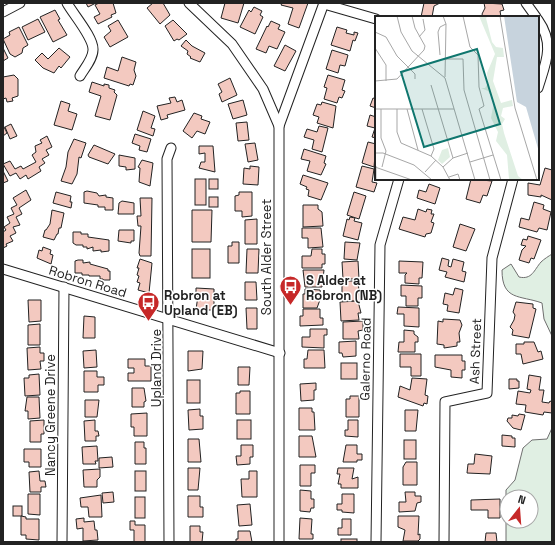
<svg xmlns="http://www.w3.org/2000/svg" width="555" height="545" font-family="'Space Grotesk',sans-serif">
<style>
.green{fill:#e0efe3;stroke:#6f6f6f;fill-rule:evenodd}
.building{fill:#f3c9c0;stroke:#222}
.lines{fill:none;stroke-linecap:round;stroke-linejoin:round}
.minor-casing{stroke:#222;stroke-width:11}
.minor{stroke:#fff;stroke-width:9}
.labels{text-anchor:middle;stroke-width:3;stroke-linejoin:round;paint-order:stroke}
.street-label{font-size:13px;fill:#222;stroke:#fff}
.poi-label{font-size:13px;font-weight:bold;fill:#222;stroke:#fff;text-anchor:start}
.inset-road{fill:none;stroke:#a7a7a7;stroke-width:1}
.view{fill:#0f766e;fill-opacity:0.15;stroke:#0f766e;stroke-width:2}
.inset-edge{fill:none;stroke:#222;stroke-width:2}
</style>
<rect width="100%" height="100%" fill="#fff"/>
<g class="green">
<path d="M 552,254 L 552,336 L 544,319 L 542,303 C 520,295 502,301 502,270 L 511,264 L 519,277 C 532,280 534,270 541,262 C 544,259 549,256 552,254 Z"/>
<path d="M 552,428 L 552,542 L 506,542 L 506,490 L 515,480 L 523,448 L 532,440 L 547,439 ZM 507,497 L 531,497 L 531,521 L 507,521 Z"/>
</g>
<g class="building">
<path d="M 86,3 L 96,3 L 88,7 Z"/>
<path d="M 99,3 L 113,3 L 116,13 L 111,15 L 112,17 L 98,24 L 94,17 L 100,14 L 95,5 Z"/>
<path d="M 153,3 L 163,3 L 170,15 L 160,24 L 147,8 Z"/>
<path d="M 225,3 L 244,3 L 238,23 L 221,18 Z"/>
<path d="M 282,3 L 308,3 L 299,28 L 288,24 L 293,8 L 281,5 Z"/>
<path d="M 424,3 L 440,3 L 434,6 L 432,17 L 421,17 Z"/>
<path d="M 484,3 L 502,4 L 504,10 L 500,11 L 501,17 L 483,17 L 482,14 L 485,8 Z"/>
<path d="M 254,7 L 262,11 L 260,15 L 263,17 L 255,34 L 240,27 L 249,10 L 251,12 Z"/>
<path d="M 55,10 L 60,19 L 58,20 L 67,35 L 53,42 L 40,17 Z"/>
<path d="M 38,19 L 45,32 L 28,40 L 22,27 Z"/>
<path d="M 118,20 L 128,37 L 110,47 L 104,37 L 111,31 L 108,26 Z"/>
<path d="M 173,20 L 187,34 L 179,40 L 177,39 L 174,41 L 165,26 Z"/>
<path d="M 271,21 L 280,25 L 278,29 L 285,32 L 277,49 L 269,46 L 266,53 L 256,49 L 267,26 L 268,27 Z"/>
<path d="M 19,27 L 28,45 L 23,48 L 22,53 L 15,57 L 10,54 L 3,39 L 10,35 L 9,32 Z"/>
<path d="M 337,27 L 347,30 L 346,33 L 354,35 L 354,32 L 358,33 L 355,41 L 353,40 L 350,51 L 331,45 Z"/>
<path d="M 186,40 L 192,46 L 205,53 L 200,62 L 190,58 L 191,57 L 187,54 L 188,51 L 181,46 Z"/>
<path d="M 285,45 L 296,51 L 285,71 L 274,66 Z"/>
<path d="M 3,48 L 8,58 L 3,61 Z"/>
<path d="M 59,48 L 70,57 L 61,68 L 59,66 L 54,73 L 43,68 L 35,60 L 42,53 L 48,59 Z"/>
<path d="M 332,50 L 348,55 L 345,66 L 340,65 L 338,73 L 326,69 Z"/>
<path d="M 122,57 L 136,62 L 134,70 L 136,76 L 133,85 L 130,84 L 129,86 L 104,78 L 107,67 L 118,71 Z"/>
<path d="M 14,75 L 18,79 L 18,96 L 12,98 L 13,101 L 7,102 L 6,98 L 3,99 L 3,77 Z"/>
<path d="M 328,75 L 345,80 L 342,90 L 345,91 L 342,98 L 339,97 L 337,103 L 324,99 L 327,88 L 324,87 Z"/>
<path d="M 230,78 L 237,95 L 222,102 L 219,94 L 222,92 L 218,84 Z"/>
<path d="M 92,82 L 104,86 L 104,84 L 109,85 L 109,88 L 115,90 L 114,92 L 117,95 L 110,120 L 95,116 L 101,96 L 89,92 Z"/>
<path d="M 175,97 L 177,102 L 182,100 L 185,110 L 167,115 L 168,118 L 161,120 L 157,106 L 171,103 L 169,98 Z"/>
<path d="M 373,98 L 376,99 L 376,108 L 370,106 Z"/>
<path d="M 243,100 L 247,115 L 233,119 L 228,104 Z"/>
<path d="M 61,101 L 70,104 L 68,111 L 77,114 L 72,130 L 54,125 Z"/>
<path d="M 322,102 L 336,106 L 333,128 L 317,123 L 319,117 L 313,115 L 317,104 L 321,105 Z"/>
<path d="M 143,111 L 155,116 L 151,128 L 155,129 L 153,136 L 137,130 Z"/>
<path d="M 194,113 L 202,116 L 201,119 L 210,122 L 205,134 L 197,131 L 192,138 L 183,131 Z"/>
<path d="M 370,115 L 376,117 L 376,138 L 372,137 L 375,128 L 367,126 Z"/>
<path d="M 247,122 L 249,140 L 238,141 L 236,123 Z"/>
<path d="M 11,124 L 17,136 L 10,139 L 5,127 Z"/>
<path d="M 3,125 L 7,133 L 3,136 Z"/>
<path d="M 319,126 L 328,128 L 322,152 L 312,149 L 314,140 L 304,137 L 307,129 L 317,132 Z"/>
<path d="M 135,134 L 151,139 L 147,152 L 139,150 L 140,146 L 132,143 Z"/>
<path d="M 47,136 L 52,147 L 46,150 L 49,155 L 42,159 L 45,163 L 39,167 L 41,171 L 28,179 L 26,175 L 20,179 L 16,173 L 10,176 L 3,164 L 10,161 L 15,169 L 21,166 L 23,169 L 36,162 L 32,155 L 36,152 L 35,146 L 42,143 L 40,140 Z"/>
<path d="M 74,139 L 86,143 L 81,158 L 79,157 L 77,174 L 72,184 L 61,181 L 66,167 L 68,152 Z"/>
<path d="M 368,142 L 376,144 L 374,167 L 362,163 Z"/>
<path d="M 255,143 L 258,160 L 248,162 L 245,144 Z"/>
<path d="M 94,145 L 115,154 L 108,164 L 89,157 L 88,155 Z"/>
<path d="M 199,146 L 213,146 L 215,172 L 199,168 L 201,162 L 205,162 L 205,153 L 199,154 Z"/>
<path d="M 304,149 L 326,156 L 324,163 L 326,164 L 321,175 L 307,171 L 310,161 L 301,159 Z"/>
<path d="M 119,155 L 135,158 L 135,169 L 126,170 L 126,167 L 119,166 Z"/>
<path d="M 142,160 L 153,163 L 150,186 L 139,182 L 140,168 L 138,167 Z"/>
<path d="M 250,166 L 259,167 L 258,185 L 243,184 L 244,168 L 250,169 Z"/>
<path d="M 362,166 L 374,169 L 372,182 L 377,183 L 374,192 L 356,187 Z"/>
<path d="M 545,168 L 552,170 L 552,200 L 541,195 L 541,197 L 528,195 L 528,183 L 540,185 Z"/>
<path d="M 3,171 L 8,181 L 3,183 Z"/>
<path d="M 303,175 L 328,183 L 321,200 L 308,196 L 309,190 L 306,189 L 307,187 L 300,184 Z"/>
<rect x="195" y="179" width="11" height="26"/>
<rect x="209" y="179" width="9" height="10"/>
<path d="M 471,179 L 492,181 L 487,196 L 483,195 L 480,203 L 466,199 Z"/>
<path d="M 429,184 L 440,188 L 435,204 L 417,198 L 419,190 L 426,192 Z"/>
<path d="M 26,190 L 31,200 L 19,208 L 22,214 L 16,217 L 20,225 L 13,227 L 16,233 L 10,236 L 13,241 L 6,244 L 7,246 L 3,248 L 3,232 L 6,230 L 4,227 L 10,223 L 7,217 L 14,214 L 11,208 L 17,205 L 13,198 Z"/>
<path d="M 87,191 L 97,193 L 99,196 L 106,195 L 106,197 L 113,198 L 113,210 L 105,210 L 105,207 L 98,207 L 98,205 L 84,203 L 84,192 Z"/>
<path d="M 56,192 L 71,196 L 70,202 L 72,202 L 71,208 L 53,203 Z"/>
<path d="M 239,192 L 252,192 L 252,216 L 242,217 L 242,211 L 235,211 L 235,196 L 239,195 Z"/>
<path d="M 354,192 L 366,196 L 359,219 L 347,215 Z"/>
<rect x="209" y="197" width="9" height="10"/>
<path d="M 140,198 L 152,198 L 151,256 L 140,256 L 139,253 L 141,226 L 138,226 L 137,216 L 141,216 Z"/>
<path d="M 122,201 L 134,203 L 134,214 L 118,214 L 119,203 Z"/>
<path d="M 534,202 L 544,205 L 543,209 L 551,212 L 547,230 L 539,228 L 537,232 L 519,227 L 521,218 L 529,220 Z"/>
<path d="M 303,205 L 318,205 L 318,209 L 322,212 L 323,226 L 303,227 Z"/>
<path d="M 418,209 L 426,212 L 427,209 L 432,210 L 431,214 L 434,214 L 431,222 L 434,223 L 431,233 L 426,234 L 425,237 L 399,229 L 403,217 L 415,220 Z"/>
<path d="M 52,210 L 64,213 L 61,228 L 59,228 L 58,234 L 57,234 L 54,240 L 43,237 L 45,230 L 46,230 L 50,224 Z"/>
<path d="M 192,210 L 212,210 L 211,242 L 192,242 Z"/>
<path d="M 350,217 L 355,218 L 354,221 L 362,223 L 358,240 L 343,236 L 347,219 L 349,220 Z"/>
<path d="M 257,219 L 257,244 L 245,244 L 245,220 Z"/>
<path d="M 460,224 L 475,229 L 466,251 L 453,247 Z"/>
<path d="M 302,228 L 321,228 L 323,247 L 308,248 L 308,238 L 302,238 Z"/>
<path d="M 119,230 L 134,230 L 134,241 L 131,241 L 131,243 L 118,241 Z"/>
<path d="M 73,232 L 81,232 L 81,234 L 88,234 L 88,237 L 109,240 L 109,251 L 101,252 L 101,250 L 93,251 L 93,247 L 87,249 L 87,247 L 83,247 L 83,245 L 76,245 L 73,243 Z"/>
<path d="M 528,236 L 541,240 L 534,259 L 531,258 L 529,263 L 519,260 L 522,250 L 526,246 L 521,245 L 523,239 L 527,240 Z"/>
<path d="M 232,242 L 239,242 L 239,263 L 228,263 L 228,246 L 232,246 Z"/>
<path d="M 345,242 L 360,243 L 357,260 L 344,259 Z"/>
<path d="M 43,247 L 51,250 L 50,254 L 53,255 L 51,264 L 37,258 L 39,250 L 42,251 Z"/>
<rect x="192" y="249" width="18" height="29"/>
<path d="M 247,249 L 259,249 L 258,273 L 246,273 Z"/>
<path d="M 312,249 L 322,249 L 322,254 L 325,254 L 325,264 L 322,264 L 322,268 L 302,268 L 302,256 L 311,256 Z"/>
<path d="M 442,258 L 449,260 L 448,266 L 451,267 L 453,259 L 464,262 L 462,271 L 466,272 L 464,282 L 445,277 L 447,272 L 439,270 Z"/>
<path d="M 140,259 L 152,263 L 149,293 L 138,290 L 140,283 L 137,282 L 139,276 L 137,275 L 139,268 L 137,268 Z"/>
<path d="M 78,260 L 83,260 L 83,263 L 90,262 L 90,264 L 108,269 L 108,271 L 110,271 L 110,280 L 103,280 L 103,279 L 100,279 L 100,276 L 89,276 L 89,275 L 82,275 L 82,273 L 75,273 L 75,261 Z"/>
<path d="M 358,261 L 359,279 L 343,279 L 342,262 Z"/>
<path d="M 399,261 L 423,262 L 422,278 L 419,278 L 419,284 L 405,283 L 405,275 L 407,273 L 399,273 Z"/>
<path d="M 303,270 L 324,270 L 322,287 L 305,287 Z"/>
<path d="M 345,281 L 358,281 L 360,301 L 342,301 L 342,283 L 345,283 Z"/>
<path d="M 245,282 L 256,282 L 257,300 L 245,300 Z"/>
<path d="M 401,285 L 422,286 L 422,298 L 418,298 L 418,306 L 406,306 L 406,296 L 401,296 Z"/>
<path d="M 196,288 L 214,289 L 214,310 L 196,310 L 198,295 L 196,295 Z"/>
<path d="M 455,288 L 463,290 L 459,313 L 447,311 L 448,305 L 443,304 L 445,293 L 453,295 Z"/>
<path d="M 305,289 L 320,290 L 321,297 L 317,308 L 303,308 L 303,294 L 305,294 Z"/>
<path d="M 28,300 L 41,300 L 41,321 L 29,322 Z"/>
<path d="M 358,301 L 361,313 L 358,313 L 359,320 L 341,321 L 340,302 Z"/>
<path d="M 516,302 L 533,304 L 533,308 L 536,309 L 529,338 L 512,335 L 513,330 L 510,327 L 514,320 L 515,315 L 513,312 Z"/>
<path d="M 398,307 L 419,308 L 419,327 L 404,326 L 404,314 L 397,314 Z"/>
<path d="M 246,308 L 257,308 L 257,329 L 247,329 Z"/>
<path d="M 303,309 L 320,309 L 320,318 L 323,318 L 323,325 L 300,326 L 300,316 L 303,316 Z"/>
<path d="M 84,316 L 95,317 L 95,338 L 83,338 Z"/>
<path d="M 443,319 L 460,320 L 462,325 L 459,333 L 460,342 L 457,342 L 457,346 L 444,348 L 444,345 L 437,344 L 438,321 L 443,322 Z"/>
<path d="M 363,321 L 363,330 L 358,331 L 359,339 L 343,339 L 343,322 Z"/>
<path d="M 40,324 L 40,345 L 28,345 L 28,325 Z"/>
<path d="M 310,329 L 327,329 L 327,335 L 324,335 L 324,348 L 302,347 L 302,337 L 310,337 Z"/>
<path d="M 404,330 L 414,331 L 414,334 L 418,337 L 418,342 L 415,342 L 415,352 L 398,352 L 399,342 L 404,342 Z"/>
<path d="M 356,341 L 356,356 L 343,357 L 342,353 L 339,353 L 339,342 Z"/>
<path d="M 524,342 L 534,342 L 538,352 L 541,351 L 543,359 L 523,364 L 521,354 L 516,354 L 516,344 L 524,344 Z"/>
<path d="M 40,347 L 40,353 L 44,353 L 44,361 L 40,361 L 41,369 L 28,370 L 27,348 Z"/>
<path d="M 96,350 L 97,367 L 84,368 L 83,351 Z"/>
<path d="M 308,350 L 324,350 L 325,368 L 304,368 L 304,359 L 307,359 Z"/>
<path d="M 188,351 L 203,351 L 202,369 L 188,371 Z"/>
<path d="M 400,354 L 421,354 L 421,376 L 411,376 L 411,367 L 400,367 Z"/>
<path d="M 435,355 L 462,355 L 462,361 L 465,361 L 465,370 L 462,370 L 462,378 L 451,377 L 451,370 L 435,367 Z"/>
<path d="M 128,359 L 145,359 L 145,366 L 151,366 L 151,381 L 128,381 L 128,373 L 134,373 L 134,368 L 128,368 Z"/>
<rect x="341" y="363" width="16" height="16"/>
<path d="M 238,367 L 250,367 L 249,385 L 238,385 Z"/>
<path d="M 84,371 L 97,371 L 97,377 L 104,377 L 104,385 L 98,385 L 98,392 L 84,392 Z"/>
<path d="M 39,374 L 40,395 L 25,396 L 24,378 L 29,378 L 29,375 Z"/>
<path d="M 529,375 L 541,377 L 539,390 L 544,390 L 542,402 L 549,403 L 550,401 L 552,402 L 552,413 L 544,412 L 543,415 L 525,412 L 526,405 L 516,404 L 518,391 L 530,393 L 531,390 L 527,389 Z"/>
<path d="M 412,378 L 427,379 L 425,395 L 428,396 L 427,404 L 424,403 L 423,406 L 398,397 L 400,386 L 410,390 Z"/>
<path d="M 509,379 L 517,379 L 517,381 L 519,381 L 519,388 L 509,389 Z"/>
<rect x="187" y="380" width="13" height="23"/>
<path d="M 316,383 L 316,390 L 314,390 L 314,400 L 301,401 L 300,384 Z"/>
<path d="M 132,388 L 144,388 L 146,401 L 144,402 L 144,407 L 132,407 Z"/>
<path d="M 240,391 L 250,391 L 250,414 L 236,414 L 236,393 L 240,393 Z"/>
<path d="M 350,396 L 359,396 L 359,417 L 346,417 L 346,399 L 350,399 Z"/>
<path d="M 27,397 L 39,397 L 40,418 L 28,419 L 28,411 L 25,411 Z"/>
<path d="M 85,400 L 99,400 L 97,417 L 85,417 Z"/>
<path d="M 299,408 L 312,408 L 312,412 L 314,412 L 315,430 L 299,430 Z"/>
<path d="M 200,409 L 200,416 L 203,416 L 203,429 L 189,430 L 188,410 Z"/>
<path d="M 405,410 L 418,410 L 416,431 L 405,431 Z"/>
<path d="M 147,413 L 147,436 L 134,436 L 134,427 L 131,427 L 131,414 Z"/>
<path d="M 519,414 L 525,415 L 521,430 L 513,428 L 507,421 L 508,418 L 512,418 L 512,415 L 518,416 Z"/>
<path d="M 44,420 L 44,434 L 41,434 L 41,442 L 30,442 L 30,421 Z"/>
<path d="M 95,420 L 95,431 L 98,431 L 99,436 L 96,436 L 96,441 L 85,441 L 84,421 Z"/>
<rect x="237" y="420" width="14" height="19"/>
<path d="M 348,420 L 358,420 L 358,437 L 345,436 L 345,430 L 348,430 Z"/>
<path d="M 502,435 L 512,436 L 512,438 L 515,438 L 515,447 L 502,446 Z"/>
<path d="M 299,436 L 312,436 L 316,457 L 299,457 Z"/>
<path d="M 188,439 L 199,439 L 201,462 L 188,462 Z"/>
<rect x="404" y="440" width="12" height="19"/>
<path d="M 135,442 L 144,442 L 144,448 L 146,448 L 146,464 L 135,464 Z"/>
<path d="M 241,445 L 253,445 L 253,457 L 250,457 L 250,464 L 237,465 L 236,456 L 241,456 Z"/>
<path d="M 346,445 L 357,445 L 357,454 L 362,454 L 362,460 L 357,460 L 357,462 L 343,462 Z"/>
<path d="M 97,446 L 98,461 L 95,461 L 96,464 L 83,464 L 82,447 Z"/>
<path d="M 24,449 L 41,449 L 41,467 L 29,467 L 29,462 L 24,462 Z"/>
<path d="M 475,454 L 492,456 L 490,474 L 467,473 L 468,464 L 474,464 Z"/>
<path d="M 112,457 L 113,467 L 99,468 L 99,458 Z"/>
<path d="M 406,462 L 417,462 L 417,485 L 403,485 L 403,467 Z"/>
<path d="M 300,465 L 315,465 L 315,473 L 311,473 L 311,486 L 300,486 Z"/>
<path d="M 188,468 L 200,468 L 198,490 L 188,490 Z"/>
<path d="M 338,468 L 354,468 L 352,479 L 358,477 L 358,488 L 341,488 L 341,484 L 338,484 L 340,474 L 337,474 Z"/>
<path d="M 100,469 L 100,477 L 97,480 L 97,487 L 84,487 L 83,470 Z"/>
<path d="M 39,471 L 40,481 L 45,481 L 46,487 L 41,487 L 41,492 L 30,492 L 29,472 Z"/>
<rect x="135" y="471" width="11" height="20"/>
<path d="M 249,471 L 257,471 L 257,497 L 242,497 L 241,479 L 249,479 Z"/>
<path d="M 300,490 L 311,491 L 311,499 L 314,499 L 314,508 L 311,508 L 310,512 L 300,511 Z"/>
<path d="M 113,492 L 114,502 L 103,503 L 102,493 Z"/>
<path d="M 405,492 L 415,492 L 415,496 L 421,496 L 421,502 L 417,503 L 415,511 L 399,512 L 399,502 L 406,502 Z"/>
<path d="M 28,494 L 40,494 L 40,515 L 28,514 Z"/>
<path d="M 342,494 L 354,494 L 354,513 L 342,512 L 342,510 L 337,510 L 337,504 L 342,504 Z"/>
<path d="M 101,495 L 102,517 L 89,517 L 88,507 L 81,507 L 80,498 Z"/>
<path d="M 188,496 L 200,496 L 200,507 L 203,507 L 203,517 L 188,517 Z"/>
<rect x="135" y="497" width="10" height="21"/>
<path d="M 500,499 L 500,518 L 488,518 L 488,510 L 471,510 L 471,500 Z"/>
<path d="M 250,504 L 252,525 L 239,526 L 237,505 Z"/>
<rect x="13" y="506" width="9" height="10"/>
<path d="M 21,516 L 26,517 L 26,519 L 39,519 L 39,540 L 26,539 L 26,535 L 21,535 Z"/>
<path d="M 398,516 L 419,516 L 418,535 L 420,534 L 420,539 L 418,541 L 403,541 L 405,530 L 398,527 Z"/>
<path d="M 84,518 L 84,522 L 94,521 L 95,530 L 97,530 L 98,540 L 83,541 L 83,528 L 77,529 L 76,519 Z"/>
<path d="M 300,518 L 312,519 L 311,534 L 313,534 L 313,539 L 299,539 Z"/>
<path d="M 342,519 L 351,519 L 351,535 L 338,535 L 338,528 L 342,528 Z"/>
<path d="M 130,521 L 135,521 L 135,525 L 145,525 L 145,542 L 134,542 L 134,530 L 130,530 Z"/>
<path d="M 190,526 L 200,526 L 200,532 L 203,532 L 202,542 L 190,542 Z"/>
<path d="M 238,531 L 250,531 L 252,542 L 236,542 L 236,539 L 238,539 Z"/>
<path d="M 486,533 L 496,533 L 497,542 L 485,542 Z"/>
<rect x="341" y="539" width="16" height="3"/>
</g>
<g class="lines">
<defs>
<g id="minor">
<path d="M 67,3 C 73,14 94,38 93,50 C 93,59 84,69 80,76"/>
<path d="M 189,3 L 232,44 L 263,89 L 279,126 L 279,542"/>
<path d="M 526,3 L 536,17"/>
<path d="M 324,4 L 376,19"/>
<path d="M 3,12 L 20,3"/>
<path d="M 538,20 C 555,44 546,62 538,88"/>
<path d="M 279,126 L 324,3"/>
<path d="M 3,269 L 280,353"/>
<path d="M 62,542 L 64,287"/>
<path d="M 169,542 L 167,159 L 171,148"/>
<path d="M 376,542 L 380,245 L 399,179"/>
<path d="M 444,542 L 445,402 L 487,393 L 492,258 L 513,179"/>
</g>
</defs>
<use href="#minor" class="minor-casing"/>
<use href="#minor" class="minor"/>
</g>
<defs>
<symbol id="bus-pin" viewBox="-11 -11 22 30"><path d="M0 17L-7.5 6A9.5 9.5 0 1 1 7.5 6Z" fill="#c62828" stroke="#fff"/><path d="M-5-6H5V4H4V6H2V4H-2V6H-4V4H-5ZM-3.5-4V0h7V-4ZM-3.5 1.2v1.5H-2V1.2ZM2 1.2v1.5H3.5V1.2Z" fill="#fff"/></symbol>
</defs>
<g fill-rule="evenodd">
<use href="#bus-pin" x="278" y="274" width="25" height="34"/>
<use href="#bus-pin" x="136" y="290" width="25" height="34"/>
</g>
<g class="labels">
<g class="street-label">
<text transform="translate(266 257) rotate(-90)" y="5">South Alder Street</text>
<text transform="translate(88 281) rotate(17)" y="5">Robron Road</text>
<text transform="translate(475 351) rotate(-88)" y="5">Ash Street</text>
<text transform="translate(365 359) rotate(-89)" y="5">Galerno Road</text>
<text transform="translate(156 368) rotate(-90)" y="5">Upland Drive</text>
<text transform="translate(50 415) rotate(-90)" y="5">Nancy Greene Drive</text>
</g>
<g class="poi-label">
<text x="306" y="285">S Alder at<tspan x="306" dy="15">Robron (NB)</tspan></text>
<text x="164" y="300">Robron at<tspan x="164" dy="15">Upland (EB)</tspan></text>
</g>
</g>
<g transform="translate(375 16)">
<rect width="164" height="164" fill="#fff"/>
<path d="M 104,0 L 113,0 L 111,2 L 117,26 L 121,31 L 128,32 L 129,41 L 122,41 L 118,65 L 126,87 L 137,84 L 138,90 L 128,92 L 126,100 L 130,103 L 127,108 L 129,117 L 143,160 L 148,164 L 134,163 L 132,139 L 121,125 L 123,116 L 116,102 L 119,85 L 113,75 L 106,72 L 110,72 L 113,67 L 112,57 L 120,38 ZM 73,132 L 75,141 L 67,148 L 63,144 L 67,134 Z" fill="#e0efe3"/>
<path d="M 129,0 L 164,0 L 164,136 L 151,91 L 142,86 Z" fill="#c7d3dd"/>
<path class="inset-road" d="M 22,0 L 26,16 L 37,35 L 70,62 L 100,164M 68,0 L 71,8 L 70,61M 88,0 L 95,31 L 103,39 L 104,71 L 109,90 L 104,93 L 126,164M 125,0 L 140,92 L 162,164M 0,16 L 11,21 L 22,40 L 40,58 L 40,63M 44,21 L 50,14 L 48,3M 0,32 L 11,49 L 11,65M 65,39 L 63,16 L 65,11 L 71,8M 71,43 L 88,43 L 89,74 L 115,164M 0,65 L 22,63 L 49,34 L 50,30 L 40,12 L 37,0M 56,69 L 78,142M 0,93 L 79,93M 6,93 L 6,122 L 11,135 L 7,151M 22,93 L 22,116 L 26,127 L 56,140 L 68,151 L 75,164M 32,93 L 43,134M 47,93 L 59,133 L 56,140M 0,137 L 8,137 L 39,149 L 57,164M 95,146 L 118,139M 0,151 L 37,164M 68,151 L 78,142 L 93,137M 50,156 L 61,144M 74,161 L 83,158 L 85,164M 1,164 L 1,150"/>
<path class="view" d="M 102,33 L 125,108 L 49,131 L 26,56 Z"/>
<rect width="164" height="164" class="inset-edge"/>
</g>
<rect width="555" height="545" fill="none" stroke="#222222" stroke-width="8"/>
<g transform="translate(519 509) rotate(17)"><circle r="19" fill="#ffffff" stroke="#a7a7a7"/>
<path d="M0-3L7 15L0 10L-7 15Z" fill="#c62828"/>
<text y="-6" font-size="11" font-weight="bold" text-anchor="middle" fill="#222222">N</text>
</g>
</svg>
